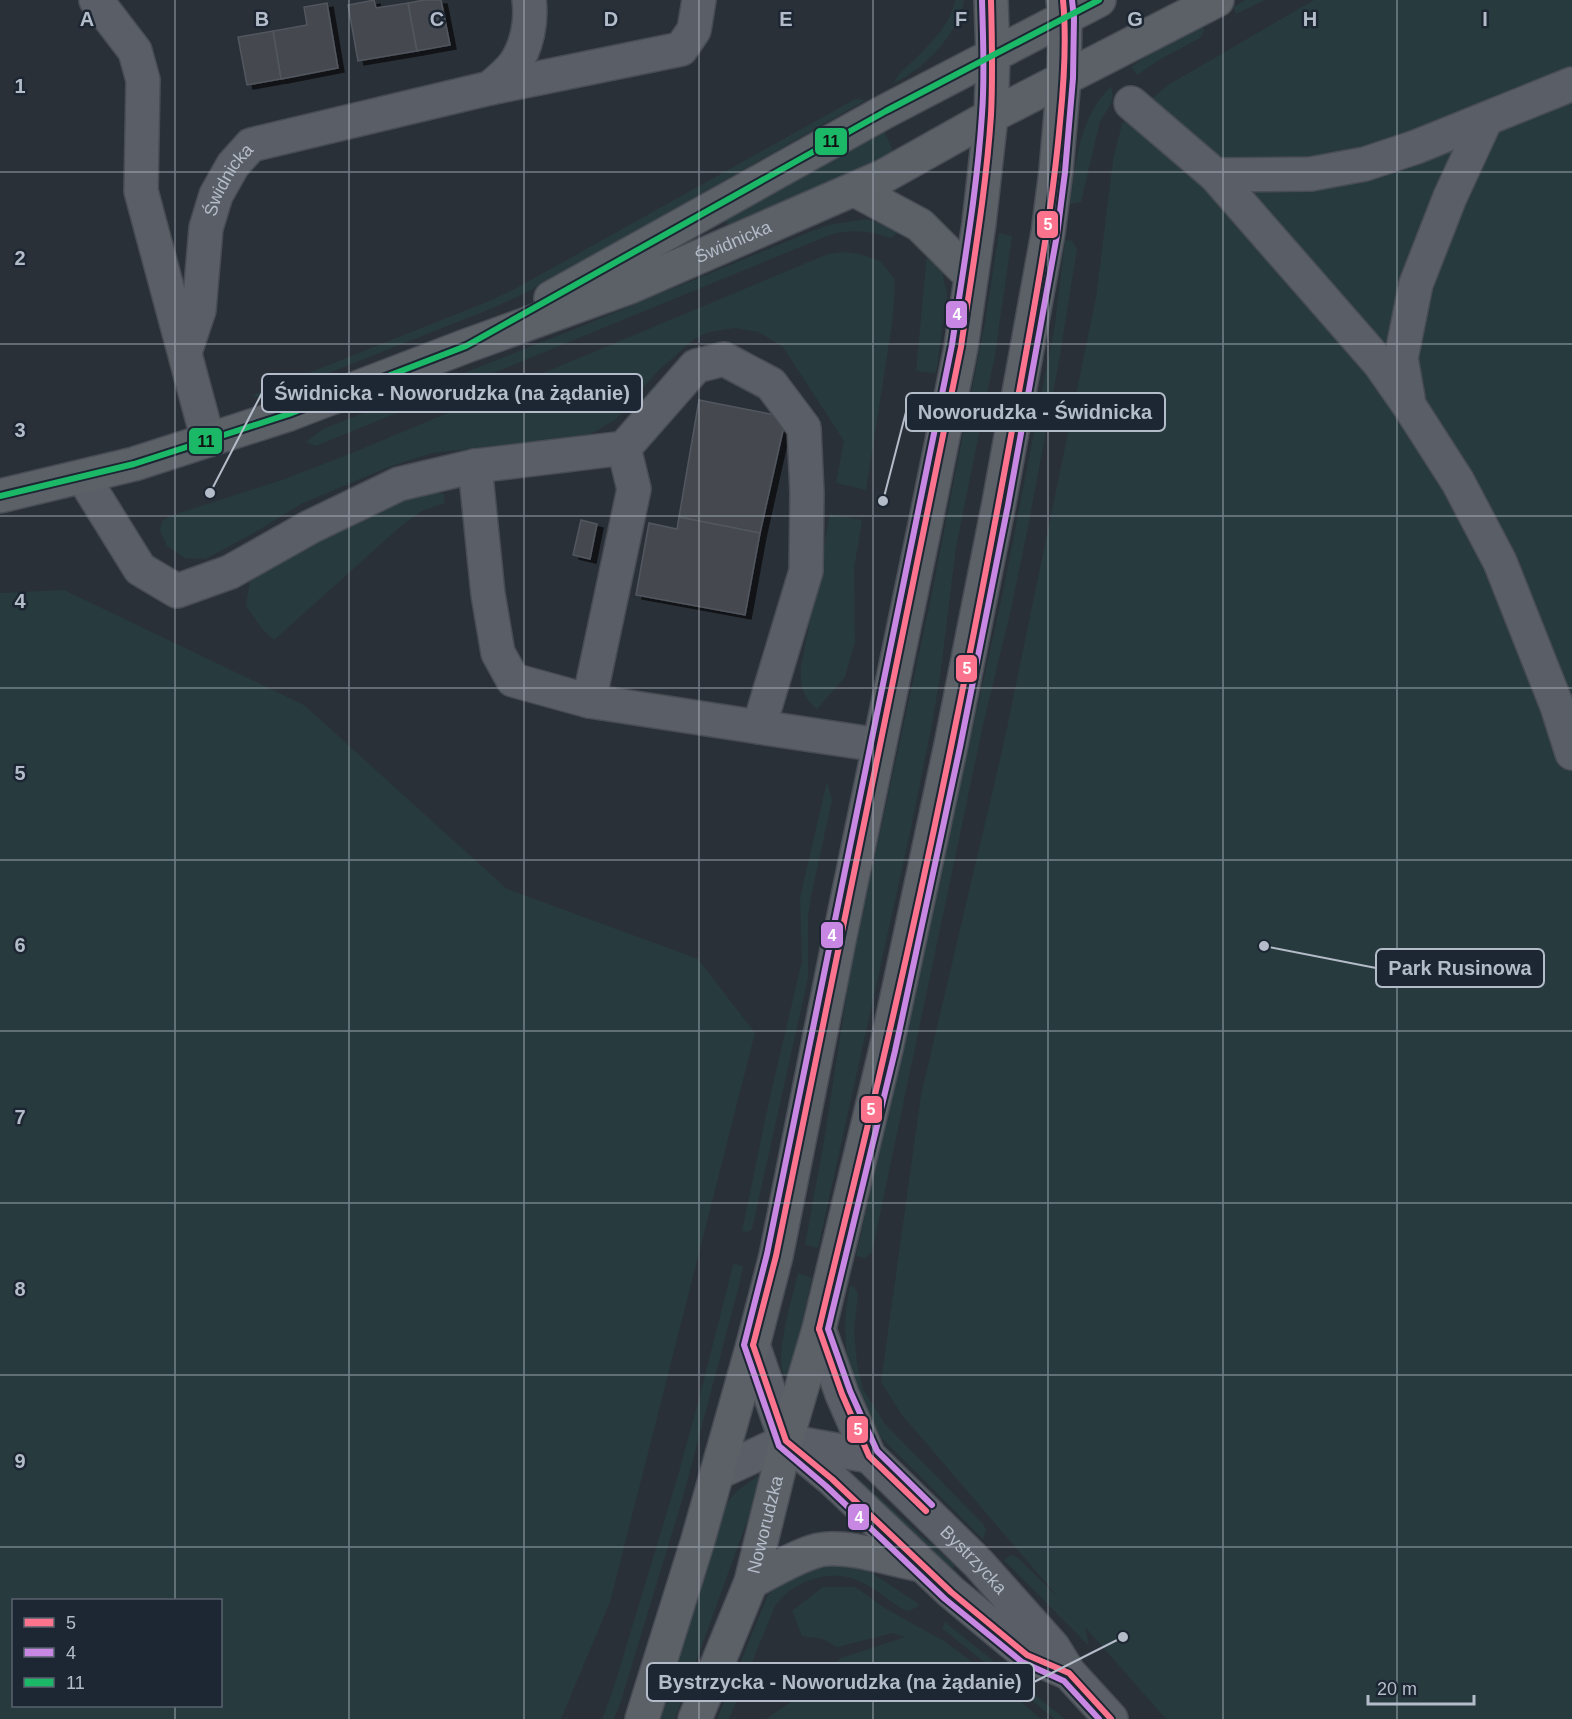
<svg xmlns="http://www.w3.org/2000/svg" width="1572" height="1719" font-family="Arial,sans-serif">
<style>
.green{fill:#273a3e;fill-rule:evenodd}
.building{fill:#444950;stroke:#52575f;stroke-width:1.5;filter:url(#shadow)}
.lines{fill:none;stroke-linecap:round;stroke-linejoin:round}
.minor-casing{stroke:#484c53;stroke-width:36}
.major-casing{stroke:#484c55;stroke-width:36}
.minor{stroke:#5a5e66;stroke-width:33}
.major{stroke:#5c6168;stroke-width:33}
.bus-1-casing{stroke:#1d2633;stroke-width:10}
.bus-2-casing{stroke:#1d2633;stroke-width:10}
.bus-3-casing{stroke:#1d2633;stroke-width:10}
.bus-1{stroke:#fc738d;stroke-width:6}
.bus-2{stroke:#c787e3;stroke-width:6}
.bus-3{stroke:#1ab867;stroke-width:6}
.grid{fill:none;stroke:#b4bcc9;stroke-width:1.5;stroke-opacity:0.55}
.labels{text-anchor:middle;stroke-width:5;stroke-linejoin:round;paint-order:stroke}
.street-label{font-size:18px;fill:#b4bcc9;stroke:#1d2633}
.grid-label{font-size:20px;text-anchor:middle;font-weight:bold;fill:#b4bcc9;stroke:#1d2633;stroke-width:5;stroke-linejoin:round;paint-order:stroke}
.leader{fill:none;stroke:#b4bcc9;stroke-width:2}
.callout-dot{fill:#b4bcc9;stroke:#1d2633;stroke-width:2}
.callout{fill:#1d2633;stroke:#b4bcc9;stroke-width:2}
.callout-label{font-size:20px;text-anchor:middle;font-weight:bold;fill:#b4bcc9}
.line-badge{stroke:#1d2633;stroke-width:2}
.badge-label{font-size:16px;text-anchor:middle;font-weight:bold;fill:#fff}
.pale-badge-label{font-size:16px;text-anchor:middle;font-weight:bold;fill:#111}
</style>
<defs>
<filter id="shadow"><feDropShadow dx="6" dy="4" stdDeviation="0" flood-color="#0009"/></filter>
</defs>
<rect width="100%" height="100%" fill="#2a3038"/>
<g class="green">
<path d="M 955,0 L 964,0 C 959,34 924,69 894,83 C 898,73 904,70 912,62 C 929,45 951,25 955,0 Z"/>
<path d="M 1245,0 L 1265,0 L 1236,14 L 1233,7 Z"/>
<path d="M 1314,0 L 1572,0 L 1572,1719 L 1166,1719 L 1085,1627 L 1089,1646 L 1004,1560 L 1011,1555 L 1017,1557 L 1059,1598 L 902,1415 L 881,1382 L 921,1095 L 1003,747 L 1096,298 L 1113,160 L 1122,124 L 1168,85 Z"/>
<path d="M 1202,24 L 1204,31 L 1200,38 L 1159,60 L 1137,75 L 1131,67 L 1148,55 Z"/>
<path d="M 1111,86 L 1113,96 L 1111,104 L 1100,121 L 1081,202 L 1070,204 C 1076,161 1079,118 1111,86 Z"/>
<path d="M 855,99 L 866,100 L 529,291 L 493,308 L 288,389 L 262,397 L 251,396 L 489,301 L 513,290 Z"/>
<path d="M 884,131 L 895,155 L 729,228 L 725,218 L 857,144 Z"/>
<path d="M 867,219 L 901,230 L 891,238 C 871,231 853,229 832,234 L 316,446 L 306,442 L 323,429 L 565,333 L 800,236 L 828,225 Z"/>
<path d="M 999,233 L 1012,236 L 995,355 L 956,547 L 940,677 L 932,724 L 911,828 L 818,1248 L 805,1245 L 824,1141 L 851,966 L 930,603 L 985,322 Z"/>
<path d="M 1065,240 L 1072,241 L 1077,249 L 1058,367 L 1028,527 L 1011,609 L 983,725 L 872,1252 L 865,1258 L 856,1256 L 1003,592 L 1055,324 Z"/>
<path d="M 844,252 L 860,254 L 880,261 L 894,278 L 895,289 L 892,324 L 866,490 L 836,483 L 844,441 L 783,347 L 759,332 L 735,328 L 709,332 L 694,339 L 658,371 L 615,420 L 589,435 L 432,453 L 391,466 L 301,504 L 254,533 L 205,559 L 185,558 L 167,546 L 160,530 L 162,521 L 170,516 L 282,480 L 352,453 L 828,254 Z"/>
<path d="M 927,255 L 941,266 L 947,294 L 936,373 L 916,371 Z"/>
<path d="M 432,492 L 444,494 L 444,503 L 422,511 L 402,525 L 274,640 L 263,630 L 246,606 L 250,579 L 300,549 L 385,505 Z"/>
<path d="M 830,514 L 862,520 L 854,569 L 855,642 L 845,677 L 817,709 C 802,696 800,686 801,667 Z"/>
<path d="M 64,590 L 304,705 L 507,889 L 698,959 L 755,1033 L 610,1602 L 561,1719 L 0,1719 L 0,593 ZM 220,1600 L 220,1706 L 14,1706 L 14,1600 Z"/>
<path d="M 827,781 L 832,800 L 811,897 L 808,916 L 808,978 L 752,1229 L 747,1232 L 742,1231 L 770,1097 L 802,961 L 800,898 Z"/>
<path d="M 735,1264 L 743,1266 L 740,1282 L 683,1497 L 620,1704 L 614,1719 L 602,1719 L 613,1690 L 677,1479 L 698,1403 L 733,1265 Z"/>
<path d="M 798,1273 L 812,1278 L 792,1365 L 788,1374 L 784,1375 C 774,1357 793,1295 798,1273 Z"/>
<path d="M 850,1286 L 854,1287 L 858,1294 L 854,1331 L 857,1364 L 863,1389 L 871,1402 L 885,1424 L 984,1525 L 986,1530 L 983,1539 L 881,1437 C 849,1393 838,1339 850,1286 Z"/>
<path d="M 758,1476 L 762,1480 L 675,1719 L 657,1719 L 722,1508 L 737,1491 Z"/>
<path d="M 860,1480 L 955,1566 L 949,1573 L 858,1482 Z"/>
<path d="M 829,1563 L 857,1566 L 870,1572 L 919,1604 L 916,1608 L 906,1611 C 889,1601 872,1585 854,1579 C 826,1569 791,1583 775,1606 L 729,1719 L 717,1719 L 768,1595 C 786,1577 805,1571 829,1563 Z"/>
<path d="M 823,1587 L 855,1587 L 886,1609 L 944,1641 L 995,1679 L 1041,1719 L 766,1719 L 814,1686 L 841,1658 L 905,1637 L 893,1633 L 837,1647 L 823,1639 L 802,1636 L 792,1611 Z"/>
<path d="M 945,1622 L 1065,1719 L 1054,1719 L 1021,1691 L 945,1631 L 942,1628 Z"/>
</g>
<g class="building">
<path d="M 374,0 L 376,8 L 408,3 L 417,51 L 358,61 L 348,5 Z"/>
<path d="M 424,0 L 441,0 L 450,45 L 417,51 L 408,3 Z"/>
<path d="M 327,3 L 338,68 L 281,79 L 273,31 L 307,25 L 304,7 Z"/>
<path d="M 273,31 L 281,79 L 247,85 L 238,37 Z"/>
<path d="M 699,400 L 786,417 L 760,533 L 679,517 Z"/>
<path d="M 679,517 L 760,533 L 745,615 L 636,595 L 649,523 L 677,529 Z"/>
<path d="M 581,520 L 597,524 L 590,559 L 573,555 Z"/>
</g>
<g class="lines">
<defs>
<g id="minor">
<path d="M 96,0 L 135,51 L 143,80 L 141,191 L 208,440"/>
<path d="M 490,88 L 681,49 L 694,30 L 699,0"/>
<path d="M 1131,103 L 1215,175 L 1380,364 L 1410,407 L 1458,482 L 1500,562 L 1557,706 L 1572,753"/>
<path d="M 1215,175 L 1311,174 L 1365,164 L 1416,147 L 1572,84"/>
<path id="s1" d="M 185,352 L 199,310 L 206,228 L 216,195 L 233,165 L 251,145 L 490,88 C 498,81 508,73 514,65 C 527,48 532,20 529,0"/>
<path d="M 1408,398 L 1401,358 L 1416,284 L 1450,197 L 1486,119"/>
<path d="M 475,466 L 488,594 L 498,653 L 513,680 L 589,701 L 759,727"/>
<path d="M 83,477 L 140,569 L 177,591 L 230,572 L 310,527 L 399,484 L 475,466 L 624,448 L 696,366 L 724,359 L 771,384 L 804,428 L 807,493 L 806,571 L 759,727 L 879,745"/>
<path d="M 589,701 L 634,489 L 624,448"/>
<path id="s2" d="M 819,1329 L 842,1394 L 869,1456 L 979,1564 L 1053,1647 L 1069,1673 L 1111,1719"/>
<path d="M 753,1345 L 786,1441 L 832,1479 L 951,1592 L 1027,1655 L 1069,1673"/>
<path d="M 717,1473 L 786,1441 L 869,1456"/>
</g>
<g id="major">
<path d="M 855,190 L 920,225 L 971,276"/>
<path d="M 551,298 L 886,111 L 1099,0"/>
<path id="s3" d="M 0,496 L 134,464 L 289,414 L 466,346 L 632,286 L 884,176 L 991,116 L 1217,0"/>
<path d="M 751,1582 C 772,1571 796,1556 819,1550 C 846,1544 894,1560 921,1565"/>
<path d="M 642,1719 L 698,1540 L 753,1345 L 776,1256 L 839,940 L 925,525 L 961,347 L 979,223 L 991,116 L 993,57 L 991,0"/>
<path id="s4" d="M 695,1719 L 751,1582 L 786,1441 L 819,1329 L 886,1049 L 951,745 L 999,503 L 1048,233 L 1056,171 L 1064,78 L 1065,18 L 1063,0"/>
</g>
</defs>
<use href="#minor" class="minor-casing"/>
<use href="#major" class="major-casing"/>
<use href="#minor" class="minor"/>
<use href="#major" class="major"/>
<defs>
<g id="bus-1">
<path d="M 819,1329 C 841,1236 864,1144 885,1051 C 933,844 975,634 1013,425 C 1031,324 1051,224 1060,122 C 1064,82 1067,40 1063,0"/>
<path d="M 819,1329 L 842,1394 L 869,1456 L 926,1511"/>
<path d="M 753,1345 L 776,1256 L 961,347 C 972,270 986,192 991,115 C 993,76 992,38 991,0"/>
<path d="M 753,1345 L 786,1441 L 832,1479 L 951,1592 L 1027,1655 L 1069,1673 L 1111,1719"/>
</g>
<g id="bus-2">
<path d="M 982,0 C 983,38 985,76 982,114 C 977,192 963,269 952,345 L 767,1254 L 744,1345 L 779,1446 L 826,1486 L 945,1599 L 1022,1662 L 1064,1681 L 1099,1719"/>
<path d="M 932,1505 L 877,1451 L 850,1391 L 828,1329 L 895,1051 L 960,747 L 1008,505 L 1057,235 L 1065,172 L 1073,78 L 1074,18 L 1072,0"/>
</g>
<path id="bus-3" d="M 0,496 L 134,464 L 289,414 L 466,346 L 886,111 L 1099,0"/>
</defs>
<use href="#bus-1" class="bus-1-casing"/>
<use href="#bus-2" class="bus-2-casing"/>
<use href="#bus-3" class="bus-3-casing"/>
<use href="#bus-1" class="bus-1"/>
<use href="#bus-2" class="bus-2"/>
<use href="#bus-3" class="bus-3"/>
</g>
<path class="grid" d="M 175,0 L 175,1600M 349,0 L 349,1719M 524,0 L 524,1719M 699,0 L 699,1719M 873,0 L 873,1719M 1048,0 L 1048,1719M 1223,0 L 1223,1719M 1397,0 L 1397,1719M 0,172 L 1572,172M 0,344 L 1572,344M 0,516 L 1572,516M 0,688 L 1572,688M 0,860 L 1572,860M 0,1031 L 1572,1031M 0,1203 L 1572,1203M 0,1375 L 1572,1375M 0,1547 L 1572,1547M 175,1706 L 175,1719"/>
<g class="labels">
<g class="street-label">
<text dy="6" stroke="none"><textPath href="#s1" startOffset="180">Świdnicka</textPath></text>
<text dy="6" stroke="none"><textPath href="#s3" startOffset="777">Świdnicka</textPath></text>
<text dy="6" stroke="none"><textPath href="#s4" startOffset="207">Noworudzka</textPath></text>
<text dy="6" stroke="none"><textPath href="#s2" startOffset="284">Bystrzycka</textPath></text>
</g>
</g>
<g class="grid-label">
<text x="87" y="26">A</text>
<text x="262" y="26">B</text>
<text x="437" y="26">C</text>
<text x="611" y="26">D</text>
<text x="786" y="26">E</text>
<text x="961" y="26">F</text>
<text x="1135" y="26">G</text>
<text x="1310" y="26">H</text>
<text x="1485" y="26">I</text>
<text x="20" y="93">1</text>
<text x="20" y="265">2</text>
<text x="20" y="437">3</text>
<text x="20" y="608">4</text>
<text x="20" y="780">5</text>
<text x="20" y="952">6</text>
<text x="20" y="1124">7</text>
<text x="20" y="1296">8</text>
<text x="20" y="1468">9</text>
</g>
<path class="leader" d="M210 493L262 393M883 501L906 412M1264 946L1376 968M1123 1637L1034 1682"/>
<g class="callout-dot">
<circle cx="210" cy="493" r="6"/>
<circle cx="883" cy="501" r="6"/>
<circle cx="1264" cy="946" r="6"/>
<circle cx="1123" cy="1637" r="6"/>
</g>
<g class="callout">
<rect x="262" y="374" width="380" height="38" rx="6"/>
<rect x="906" y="393" width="259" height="38" rx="6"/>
<rect x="1376" y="949" width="168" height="38" rx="6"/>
<rect x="647" y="1663" width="387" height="38" rx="6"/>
</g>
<g class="callout-label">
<text x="452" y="400">Świdnicka - Noworudzka (na żądanie)</text>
<text x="1035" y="419">Noworudzka - Świdnicka</text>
<text x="1460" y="975">Park Rusinowa</text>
<text x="840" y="1689">Bystrzycka - Noworudzka (na żądanie)</text>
</g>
<g class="line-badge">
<rect x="814" y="127" width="34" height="29" rx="6" fill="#1ab867"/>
<rect x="1036" y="210" width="23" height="29" rx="6" fill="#fc738d"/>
<rect x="945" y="300" width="23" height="29" rx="6" fill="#c787e3"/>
<rect x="188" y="427" width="35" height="28" rx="6" fill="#1ab867"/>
<rect x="955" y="654" width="23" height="29" rx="6" fill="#fc738d"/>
<rect x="820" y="921" width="24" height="28" rx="6" fill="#c787e3"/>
<rect x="860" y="1095" width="23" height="29" rx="6" fill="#fc738d"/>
<rect x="846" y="1415" width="23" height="29" rx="6" fill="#fc738d"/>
<rect x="847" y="1503" width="23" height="28" rx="6" fill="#c787e3"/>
</g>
<g class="badge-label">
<text x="1048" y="230">5</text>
<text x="957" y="320">4</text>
<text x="967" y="674">5</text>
<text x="832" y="941">4</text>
<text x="871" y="1115">5</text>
<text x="858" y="1435">5</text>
<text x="859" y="1523">4</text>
</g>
<g class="pale-badge-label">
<text x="831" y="147">11</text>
<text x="206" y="447">11</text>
</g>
<rect x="12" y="1599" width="210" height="108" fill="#1d2633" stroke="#59626f" stroke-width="1.5"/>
<rect x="24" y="1618" width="30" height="9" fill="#fc738d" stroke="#59626f" stroke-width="1.5"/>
<text x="66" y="1629" font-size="18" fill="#b4bcc9">5</text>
<rect x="24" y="1648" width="30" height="9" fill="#c787e3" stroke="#59626f" stroke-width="1.5"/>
<text x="66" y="1659" font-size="18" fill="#b4bcc9">4</text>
<rect x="24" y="1678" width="30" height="9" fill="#1ab867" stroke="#59626f" stroke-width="1.5"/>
<text x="66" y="1689" font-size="18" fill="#b4bcc9">11</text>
<path d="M1368 1695v9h106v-9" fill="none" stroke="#b4bcc9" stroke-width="3"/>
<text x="1377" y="1695" font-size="18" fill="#b4bcc9" stroke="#1d2633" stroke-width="4.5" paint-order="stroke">20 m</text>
</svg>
